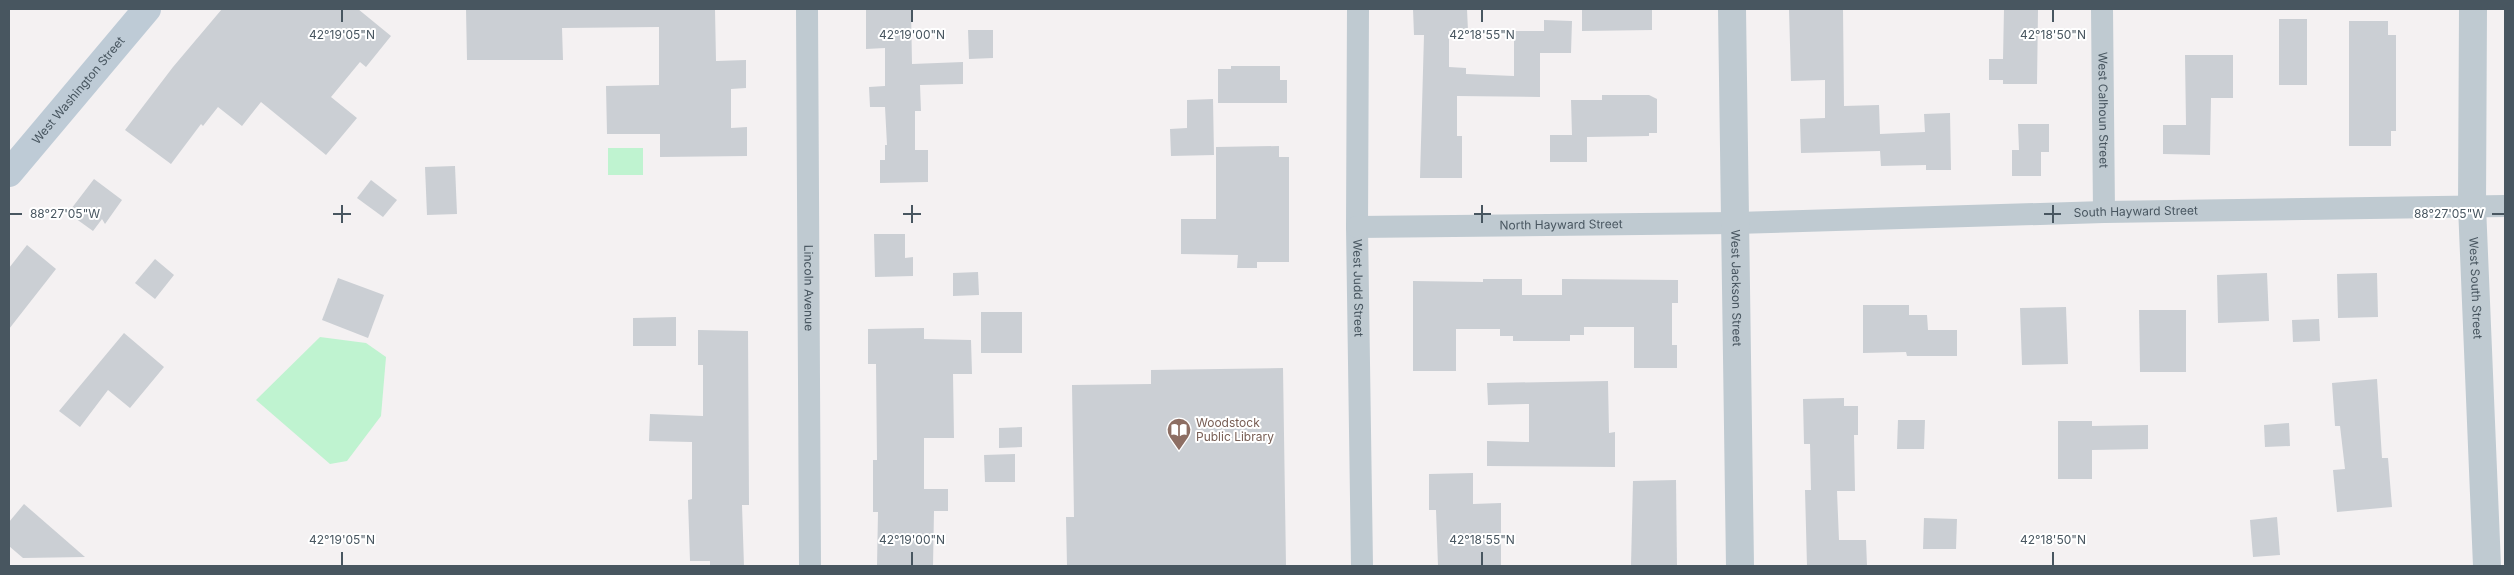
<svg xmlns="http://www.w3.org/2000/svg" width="2514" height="575" font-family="Inter,sans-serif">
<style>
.green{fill:#bff3d0}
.building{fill:#cbcfd4}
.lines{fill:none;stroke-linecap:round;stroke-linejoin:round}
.minor{stroke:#bfcad1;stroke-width:22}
.tertiary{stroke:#bfcad1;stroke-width:28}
.secondary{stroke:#becbd6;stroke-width:28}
.ticks{fill:none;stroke:#485660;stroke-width:2}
.labels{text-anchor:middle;stroke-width:4;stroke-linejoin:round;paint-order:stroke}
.street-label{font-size:12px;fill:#485660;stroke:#fff}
.education-label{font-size:12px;fill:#785e54;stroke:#fff;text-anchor:start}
.ticks-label{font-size:12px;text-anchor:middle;fill:#485660;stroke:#fff;stroke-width:4;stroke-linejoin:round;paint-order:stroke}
</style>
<rect width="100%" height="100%" fill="#f4f1f2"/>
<g class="green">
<rect x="608" y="148" width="35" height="27"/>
<path d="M 320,337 L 366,343 L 386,357 L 381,416 L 347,461 L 330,464 L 256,400 Z"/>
</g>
<g class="building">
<path d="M 222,9 L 358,9 L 391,36 L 366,67 L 360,62 L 331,97 L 357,118 L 326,155 L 261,102 L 242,126 L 218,107 L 203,126 L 201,124 L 171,164 L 125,130 L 173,67 Z"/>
<path d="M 466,9 L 715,9 L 716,61 L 746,60 L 746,88 L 731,89 L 731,128 L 747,127 L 747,156 L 660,157 L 660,134 L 607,134 L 606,86 L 659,85 L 659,27 L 562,28 L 563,60 L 467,60 Z"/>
<path d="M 866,9 L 911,9 L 912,64 L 963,62 L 963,84 L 920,85 L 921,111 L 915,111 L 915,150 L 928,150 L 928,182 L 880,183 L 880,160 L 885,160 L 885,145 L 887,145 L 885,107 L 870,107 L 869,87 L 885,86 L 885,48 L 866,49 Z"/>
<path d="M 1413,9 L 1467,9 L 1468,31 L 1449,31 L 1449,67 L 1466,68 L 1466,74 L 1514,76 L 1514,31 L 1544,31 L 1544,20 L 1572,21 L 1571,53 L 1540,53 L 1540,97 L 1457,96 L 1457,136 L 1462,136 L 1462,178 L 1420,178 L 1424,35 L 1414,35 Z"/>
<path d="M 1582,9 L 1652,9 L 1652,30 L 1582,31 Z"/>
<path d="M 1789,9 L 1843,9 L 1844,106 L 1879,105 L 1880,134 L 1925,132 L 1924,114 L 1950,113 L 1951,170 L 1926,170 L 1926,165 L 1881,166 L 1880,151 L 1801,153 L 1800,119 L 1825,118 L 1825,80 L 1791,81 Z"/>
<path d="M 2004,9 L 2038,10 L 2037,84 L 2003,84 L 2003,80 L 1989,80 L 1989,59 L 2003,59 Z"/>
<rect x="2279" y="19" width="28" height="66"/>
<path d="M 2349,21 L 2388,21 L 2388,35 L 2396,35 L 2396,131 L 2391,131 L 2391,146 L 2349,146 Z"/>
<path d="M 968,30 L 993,30 L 993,58 L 969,59 Z"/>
<path d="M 2185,55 L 2233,55 L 2233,98 L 2211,98 L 2210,155 L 2163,154 L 2163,125 L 2186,125 Z"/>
<path d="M 1231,66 L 1280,66 L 1280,80 L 1287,80 L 1287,103 L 1218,103 L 1218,69 L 1231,69 Z"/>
<path d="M 1602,95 L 1649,95 L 1657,99 L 1657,133 L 1649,133 L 1649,136 L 1587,137 L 1587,162 L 1550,162 L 1550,135 L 1572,135 L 1571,100 L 1602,100 Z"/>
<path d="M 1213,99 L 1214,155 L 1171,156 L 1170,129 L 1187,128 L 1187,100 Z"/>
<path d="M 2018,124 L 2049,124 L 2049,152 L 2041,152 L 2041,176 L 2012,176 L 2012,150 L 2019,150 Z"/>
<path d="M 1279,146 L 1279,157 L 1289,157 L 1289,262 L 1257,262 L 1257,268 L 1237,268 L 1238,255 L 1181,254 L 1181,219 L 1216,219 L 1216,147 Z"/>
<path d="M 455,166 L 457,214 L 427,215 L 425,167 Z"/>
<path d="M 94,179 L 122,200 L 105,224 L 102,219 L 93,231 L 68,213 Z"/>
<path d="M 371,180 L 397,200 L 383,217 L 357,198 Z"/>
<path d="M 874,234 L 905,234 L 905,258 L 913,257 L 913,276 L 875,277 Z"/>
<path d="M 27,245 L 56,269 L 9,329 L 9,268 Z"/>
<path d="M 155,259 L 174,275 L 155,299 L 135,283 Z"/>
<path d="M 978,272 L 979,295 L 953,296 L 953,273 Z"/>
<path d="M 2267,273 L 2269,321 L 2218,323 L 2217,275 Z"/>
<path d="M 2377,273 L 2378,317 L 2338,318 L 2337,274 Z"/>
<path d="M 338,278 L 384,295 L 368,338 L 322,320 Z"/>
<path d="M 1483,279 L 1522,279 L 1522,295 L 1562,295 L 1562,279 L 1678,280 L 1678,303 L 1672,303 L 1672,345 L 1677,345 L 1677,368 L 1634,368 L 1634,327 L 1584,327 L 1584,335 L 1570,335 L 1570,341 L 1513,341 L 1513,336 L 1500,336 L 1500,329 L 1456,329 L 1456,371 L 1413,371 L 1413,281 L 1483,282 Z"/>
<path d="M 1863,305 L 1909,305 L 1909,315 L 1927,315 L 1928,330 L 1957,330 L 1957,356 L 1907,356 L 1906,352 L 1863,353 Z"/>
<path d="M 2066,307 L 2068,364 L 2022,365 L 2020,308 Z"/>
<path d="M 2139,310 L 2186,310 L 2186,372 L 2140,372 Z"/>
<rect x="981" y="312" width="41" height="41"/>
<path d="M 676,317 L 676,346 L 633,346 L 633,318 Z"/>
<path d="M 2319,319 L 2320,341 L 2293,342 L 2292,320 Z"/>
<path d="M 924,328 L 924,339 L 971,340 L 972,374 L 953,374 L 954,438 L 924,438 L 924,489 L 948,489 L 948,511 L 934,511 L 933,566 L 877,566 L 878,512 L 873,512 L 873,460 L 877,460 L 876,364 L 868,364 L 868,329 Z"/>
<path d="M 698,330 L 748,331 L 749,505 L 742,505 L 744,566 L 710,566 L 710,561 L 690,561 L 688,500 L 692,499 L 692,442 L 649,441 L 650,414 L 703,416 L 703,365 L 698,365 Z"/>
<path d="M 124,333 L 164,367 L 130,408 L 108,390 L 80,427 L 59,411 Z"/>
<path d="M 1283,368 L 1286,566 L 1067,566 L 1066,517 L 1074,517 L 1072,385 L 1151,384 L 1151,370 Z"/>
<path d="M 2377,379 L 2382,458 L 2388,458 L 2392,507 L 2337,512 L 2333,470 L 2345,469 L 2340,426 L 2335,426 L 2332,383 Z"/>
<path d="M 1608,381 L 1609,433 L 1615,432 L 1615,467 L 1487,466 L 1487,441 L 1529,442 L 1529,404 L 1488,405 L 1487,383 Z"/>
<path d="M 1844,398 L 1844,406 L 1858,406 L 1858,435 L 1854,435 L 1855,491 L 1837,491 L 1839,540 L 1866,540 L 1867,566 L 1807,566 L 1805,490 L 1811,490 L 1810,444 L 1804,444 L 1803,399 Z"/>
<path d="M 1898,420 L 1925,420 L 1924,449 L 1897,449 Z"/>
<path d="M 2058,421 L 2092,421 L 2092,426 L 2148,425 L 2148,449 L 2092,450 L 2092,479 L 2058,479 Z"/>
<path d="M 2289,423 L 2290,446 L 2265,447 L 2264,425 Z"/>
<path d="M 1022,427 L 1022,447 L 999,448 L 999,428 Z"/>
<path d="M 1015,454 L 1015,482 L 985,482 L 984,455 Z"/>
<path d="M 1473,473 L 1473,504 L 1501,503 L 1501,566 L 1438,566 L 1436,510 L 1429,510 L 1429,474 Z"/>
<path d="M 1676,480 L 1677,566 L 1631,566 L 1633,481 Z"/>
<path d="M 24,504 L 85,557 L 23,558 L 9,546 L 9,522 Z"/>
<path d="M 2277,517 L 2280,555 L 2253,557 L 2250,520 Z"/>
<path d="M 1924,518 L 1957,519 L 1956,549 L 1923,549 Z"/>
</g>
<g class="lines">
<g class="minor">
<path id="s1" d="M 807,9 L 810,566"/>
<path id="s2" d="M 1358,9 L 1357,227 L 1362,566"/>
<path id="s3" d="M 2102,9 L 2104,212"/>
<path id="s4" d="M 1357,227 L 1735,223 L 2104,212 L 2505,206"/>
</g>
<g class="tertiary">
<path id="s5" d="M 1732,9 L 1740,566"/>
<path id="s6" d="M 2473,9 L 2472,206 L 2487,566"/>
</g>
<path class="secondary" id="s7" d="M 9,173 L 147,9"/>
</g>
<path class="ticks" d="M 342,10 L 342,22M 912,10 L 912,22M 1482,10 L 1482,22M 2053,10 L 2053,22M 342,205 L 342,223M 912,205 L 912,223M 1482,205 L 1482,223M 2053,205 L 2053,223M 10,214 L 22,214M 333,214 L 351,214M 903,214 L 921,214M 1474,214 L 1491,214M 2044,214 L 2061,214M 2492,214 L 2504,214M 342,552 L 342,565M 912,552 L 912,565M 1482,552 L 1482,565M 2053,552 L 2053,565"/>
<defs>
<symbol id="library-pin" viewBox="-11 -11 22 30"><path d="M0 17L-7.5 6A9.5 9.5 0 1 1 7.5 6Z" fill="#8d6e63" stroke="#fff"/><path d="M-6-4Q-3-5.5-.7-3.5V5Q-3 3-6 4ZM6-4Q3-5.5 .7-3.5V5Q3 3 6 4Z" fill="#fff"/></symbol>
</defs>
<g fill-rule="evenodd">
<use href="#library-pin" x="1165" y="416" width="28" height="38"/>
</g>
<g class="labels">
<g class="street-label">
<text dy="4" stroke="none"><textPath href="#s7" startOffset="108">West Washington Street</textPath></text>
<text dy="4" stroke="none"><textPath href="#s3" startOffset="101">West Calhoun Street</textPath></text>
<text dy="4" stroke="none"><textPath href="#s4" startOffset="779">South Hayward Street</textPath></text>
<text dy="4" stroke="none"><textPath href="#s4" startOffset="204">North Hayward Street</textPath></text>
<text dy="4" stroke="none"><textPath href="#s1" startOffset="279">Lincoln Avenue</textPath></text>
<text dy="4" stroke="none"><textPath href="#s2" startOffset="279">West Judd Street</textPath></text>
<text dy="4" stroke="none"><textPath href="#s5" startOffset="279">West Jackson Street</textPath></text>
<text dy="4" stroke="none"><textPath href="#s6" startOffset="279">West South Street</textPath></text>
</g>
<g class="education-label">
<text x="1196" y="427">Woodstock<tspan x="1196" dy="14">Public Library</tspan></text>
</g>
</g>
<g class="ticks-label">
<text x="342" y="39">42°19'05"N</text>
<text x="912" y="39">42°19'00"N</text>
<text x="1482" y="39">42°18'55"N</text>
<text x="2053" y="39">42°18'50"N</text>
<text x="2449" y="218">88°27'05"W</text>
<text x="65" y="218">88°27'05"W</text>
<text x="342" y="544">42°19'05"N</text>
<text x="912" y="544">42°19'00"N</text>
<text x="1482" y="544">42°18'55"N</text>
<text x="2053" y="544">42°18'50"N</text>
</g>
<rect width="2514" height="575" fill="none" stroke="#485660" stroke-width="20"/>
</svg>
